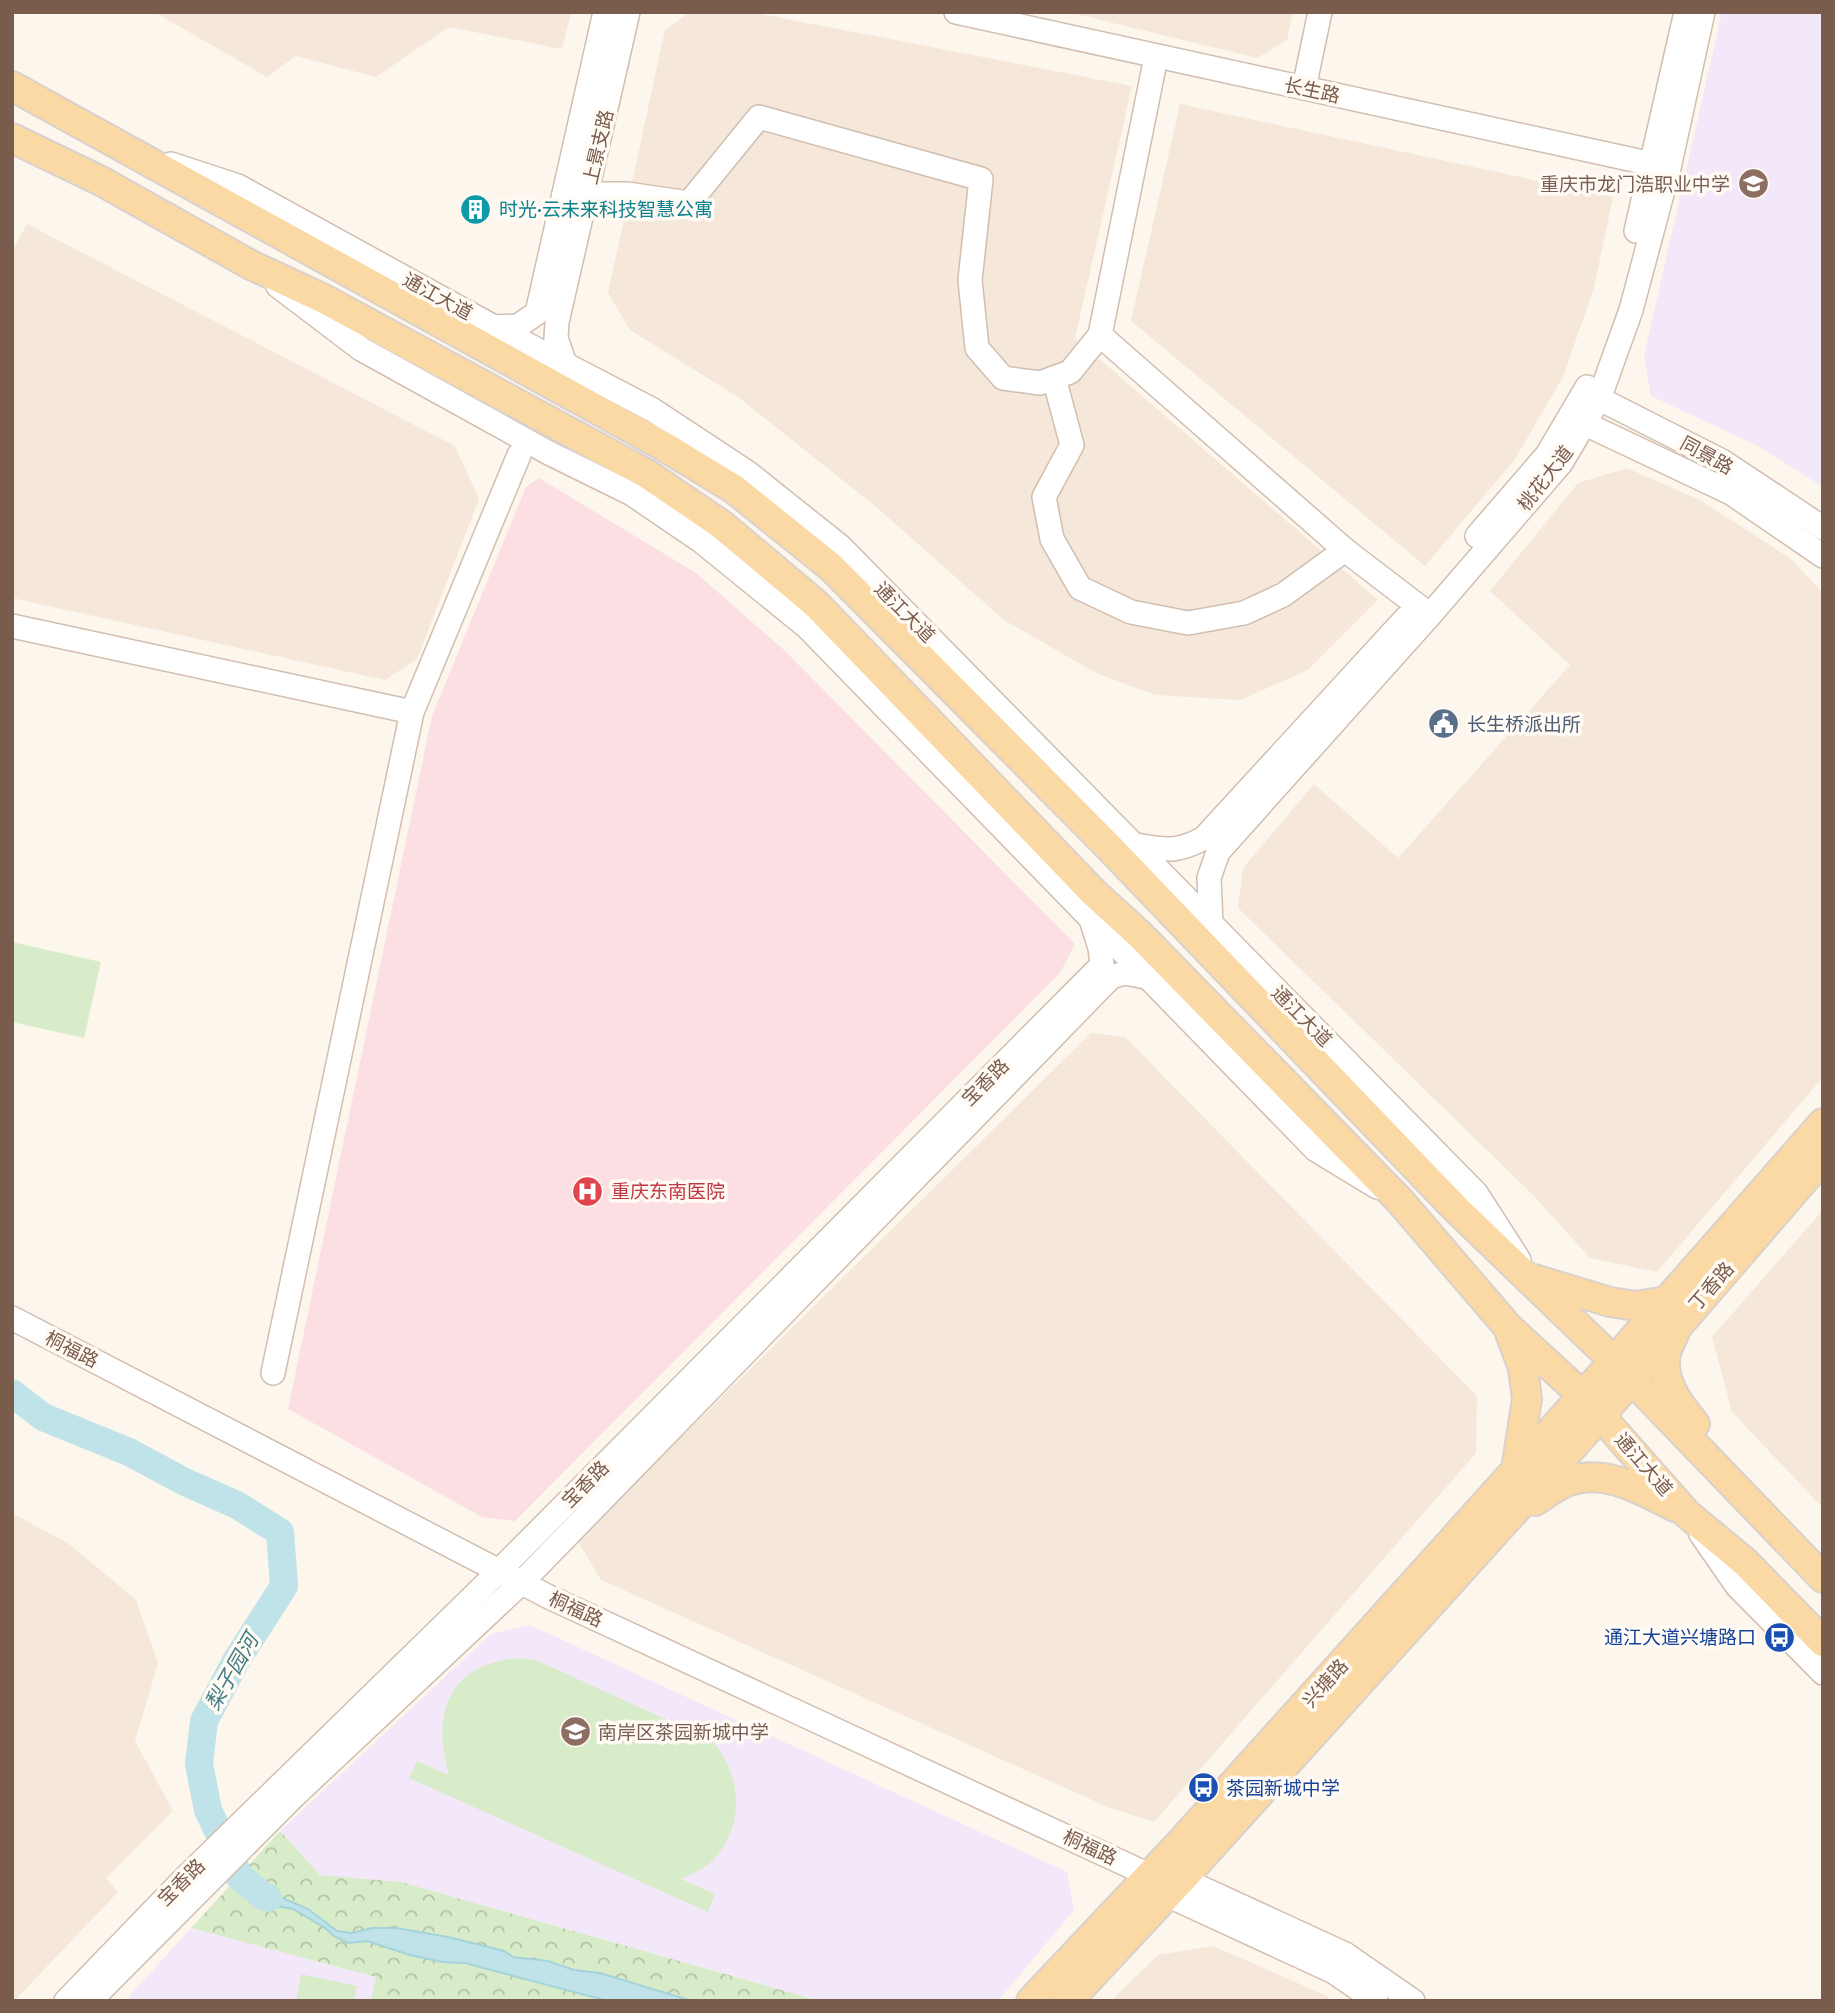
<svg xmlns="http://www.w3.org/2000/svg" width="1835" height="2013" font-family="Lato,'Noto Sans SC',sans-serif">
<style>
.residential{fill:#f5e8da}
.education{fill:#f3e8fa}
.medical{fill:#fbdfe3}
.forest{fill:url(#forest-crowns)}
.pitch{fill:#d8ecc9}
.water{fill:#bfe3e8;stroke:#a5d3da;stroke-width:2}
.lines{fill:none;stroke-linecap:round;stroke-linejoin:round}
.river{stroke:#bfe3e8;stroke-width:28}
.minor-casing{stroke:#d1beb0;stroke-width:26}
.major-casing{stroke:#dad1cd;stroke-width:32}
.minor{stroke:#fff;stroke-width:23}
.major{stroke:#fbd9a5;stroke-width:28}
.labels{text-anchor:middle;stroke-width:7;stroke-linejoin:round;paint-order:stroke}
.street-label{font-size:19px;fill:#7a5c4d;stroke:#fffaf3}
.education-label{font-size:19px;fill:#785e54;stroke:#fffaf3;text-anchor:end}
.culture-label{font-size:19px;fill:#0d838f;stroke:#fffaf3;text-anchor:start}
.service-label{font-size:19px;fill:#4e5e75;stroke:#fffaf3;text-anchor:start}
.health-label{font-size:19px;fill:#be3a42;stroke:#fffaf3;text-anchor:start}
.transit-label{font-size:19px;fill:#164399;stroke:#fffaf3;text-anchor:end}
.water-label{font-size:21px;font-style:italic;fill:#437c86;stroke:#fffaf3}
</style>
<defs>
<pattern id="forest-crowns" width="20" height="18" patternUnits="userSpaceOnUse" patternTransform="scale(1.75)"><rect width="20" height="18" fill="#d8ecc9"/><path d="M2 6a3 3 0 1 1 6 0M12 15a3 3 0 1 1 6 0" fill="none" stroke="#b4c2a5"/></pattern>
</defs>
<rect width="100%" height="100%" fill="#fdf6ec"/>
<g class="residential">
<path d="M 154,12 L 571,12 L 562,49 L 449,27 L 376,77 L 296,56 L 267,77 Z"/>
<path d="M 690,12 L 751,12 L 1132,86 L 1075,338 L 1378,600 L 1308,670 L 1240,700 L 1155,695 L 1096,673 L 1004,620 L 875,506 L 738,397 L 630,330 L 608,293 L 665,30 Z"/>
<path d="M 1068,12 L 1293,12 L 1287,40 L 1257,58 Z"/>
<path d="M 1180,104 L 1613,197 L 1594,288 L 1563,377 L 1515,459 L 1425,566 L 1131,321 Z"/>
<path d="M 27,224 L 455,446 L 479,499 L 417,659 L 385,680 L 12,598 L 12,251 Z"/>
<path d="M 1627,468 L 1700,500 L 1790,558 L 1823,593 L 1823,1077 L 1657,1272 L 1590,1258 L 1531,1193 L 1238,908 L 1243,868 L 1314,784 L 1398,858 L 1570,665 L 1490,591 L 1578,483 Z"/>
<path d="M 1091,1033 L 1125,1037 L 1477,1396 L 1476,1453 L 1154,1822 L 1110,1808 L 601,1580 L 577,1540 Z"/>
<path d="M 1823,1210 L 1823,1508 L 1732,1412 L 1712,1337 Z"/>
<path d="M 12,1513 L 69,1544 L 136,1600 L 158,1663 L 135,1741 L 173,1811 L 106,1878 L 118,1892 L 14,2001 Z"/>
<path d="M 1213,1946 L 1325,1995 L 1333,2001 L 1111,2001 L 1158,1955 Z"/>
</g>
<g class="education">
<path d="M 1722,12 L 1823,12 L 1823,487 L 1758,446 L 1651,396 L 1644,356 Z"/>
<path d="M 530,1625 L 1067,1872 L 1074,1910 L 998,2001 L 820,2001 L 401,1882 L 320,1875 L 280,1831 L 491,1634 Z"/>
<path d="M 191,1928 L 376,1977 L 371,2001 L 125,2001 Z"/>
</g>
<path class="medical" d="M 539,478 L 696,573 L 784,650 L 1075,944 L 1060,973 L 515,1521 L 482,1517 L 288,1409 L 432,716 L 526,487 Z"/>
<path class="forest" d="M 280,1831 L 320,1875 L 401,1882 L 820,2001 L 371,2001 L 376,1977 L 191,1928 Z"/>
<g class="pitch">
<path d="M 12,942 L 101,962 L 84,1038 L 12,1022 Z"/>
<path d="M 519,1658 L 536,1660 L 711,1740 C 743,1773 746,1830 710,1863 C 702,1870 691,1874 681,1879 L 715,1894 L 708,1912 L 409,1778 L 417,1761 L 449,1775 C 431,1713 449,1663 519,1658 Z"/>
<path d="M 301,1974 L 357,1986 L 354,2001 L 296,2001 Z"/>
</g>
<path class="water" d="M 247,1867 L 249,1876 L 262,1889 L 308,1909 L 337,1931 L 352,1933 L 372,1928 L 396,1928 L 448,1937 L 504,1951 L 513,1957 L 548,1961 L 574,1970 L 600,1973 L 692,2001 L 608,2001 L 465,1963 L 442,1962 L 410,1955 L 367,1941 L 348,1943 L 334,1936 L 325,1928 L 293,1909 L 265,1904 L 246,1892 L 234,1881 Z"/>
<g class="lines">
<path class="river" d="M 12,1393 L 43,1417 L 129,1452 L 185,1482 L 237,1505 L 280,1532 L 284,1586 L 236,1661 L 204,1721 L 199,1764 L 208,1810 L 239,1876 L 263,1896 L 268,1898"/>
<defs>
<g id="minor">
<path d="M 956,12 L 1666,167"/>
<path d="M 1156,57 L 1100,335 L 1345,550 L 1430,615"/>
<path d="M 1304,88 L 1320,12"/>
<path d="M 171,164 L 238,186 L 494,327 L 653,410 L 747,472 L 841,547 L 1476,1193 L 1519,1260"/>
<path d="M 564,194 L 627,194 L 689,203 L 759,117 L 981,179 L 970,280 L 977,348 L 1003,378 L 1040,383 L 1070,372 L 1100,335"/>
<path d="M 1636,231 L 1686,12"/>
<path d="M 278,286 L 361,349 L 549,453 L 632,494 L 701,541 L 807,627 L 1316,1150 L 1377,1187"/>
<path d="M 494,327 L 518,326 L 537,313 L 605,12"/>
<path d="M 565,364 L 556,338 L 557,322 L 628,12"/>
<path d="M 1054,378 L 1072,445 L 1044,497 L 1052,539 L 1080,588 L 1131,612 L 1188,623 L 1244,613 L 1283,595 L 1345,550"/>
<path d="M 1586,392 L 1722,461 L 1823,528"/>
<path d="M 1573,418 L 1731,493 L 1823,556"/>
<path d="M 1477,536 L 1547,455 L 1587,387"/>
<path d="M 12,626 L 412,712"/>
<path d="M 1136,845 C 1165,850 1177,853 1204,838 L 1406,618"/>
<path d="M 1211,923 L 1209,878 L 1218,852 L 1430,615 L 1561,463 L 1599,399 L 1631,310 L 1669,168 L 1703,12"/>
<path d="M 12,1318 L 549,1597 L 1151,1876 L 1182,1879 L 1345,1954 L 1413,2001"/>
<path d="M 273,1373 L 412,712 L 519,455"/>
<path d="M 1701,1534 L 1737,1586 L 1823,1673"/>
<path d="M 1157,1884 L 1167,1895 L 1334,1972 L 1376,2001"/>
<path d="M 66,2001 L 183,1880 L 486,1584 L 1102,965 L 1100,948 L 1090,916"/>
<path d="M 90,2001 L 294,1796 L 521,1583 L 1111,977 L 1125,973 L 1151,978"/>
</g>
<g id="major">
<path d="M 12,86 L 665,447 L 734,489 L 831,567 L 1108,846 L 1454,1207 L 1614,1361 L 1823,1578"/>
<path d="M 12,138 L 101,181 L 251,265 L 324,299 L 647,474 L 722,525 L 816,604 L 1094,893 L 1140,935 L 1400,1201 L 1508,1327 L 1583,1396 L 1687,1514 L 1745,1562 L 1823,1642"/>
<path d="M 1534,1279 L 1610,1302 L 1636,1306 L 1667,1301"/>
<path d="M 1675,1332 C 1672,1339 1668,1346 1666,1353 C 1660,1380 1679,1405 1695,1424"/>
<path d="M 1510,1333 L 1523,1368 L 1527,1399 L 1516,1470"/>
<path d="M 1535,1501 C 1546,1494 1557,1485 1569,1481 C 1607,1468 1642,1491 1675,1507"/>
<path d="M 1031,2001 L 1182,1841 L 1614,1361 L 1823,1123"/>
<path d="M 1068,2001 L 1182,1879 L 1601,1415 L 1823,1158"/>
</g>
</defs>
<use href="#minor" class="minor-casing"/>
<use href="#major" class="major-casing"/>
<use href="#minor" class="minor"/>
<use href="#major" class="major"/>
</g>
<defs>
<symbol id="school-disc" viewBox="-11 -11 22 22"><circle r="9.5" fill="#8d6e63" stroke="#fffaf3"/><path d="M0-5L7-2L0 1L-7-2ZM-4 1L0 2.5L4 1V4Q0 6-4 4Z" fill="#fff"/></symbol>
<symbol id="building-disc" viewBox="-11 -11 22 22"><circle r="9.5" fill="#0f9aa8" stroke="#fffaf3"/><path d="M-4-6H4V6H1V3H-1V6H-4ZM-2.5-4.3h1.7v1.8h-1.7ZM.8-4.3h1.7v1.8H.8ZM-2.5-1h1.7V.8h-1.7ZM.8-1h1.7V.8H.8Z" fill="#fff"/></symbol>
<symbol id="civic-disc" viewBox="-11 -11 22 22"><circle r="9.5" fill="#5c6f8a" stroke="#fffaf3"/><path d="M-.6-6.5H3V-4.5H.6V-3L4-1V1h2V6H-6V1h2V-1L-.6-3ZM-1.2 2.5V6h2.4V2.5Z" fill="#fff"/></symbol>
<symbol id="hospital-disc" viewBox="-11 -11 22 22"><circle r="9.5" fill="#e0444e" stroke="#fffaf3"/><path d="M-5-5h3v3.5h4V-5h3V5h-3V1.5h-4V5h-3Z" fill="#fff"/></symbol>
<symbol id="bus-disc" viewBox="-11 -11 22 22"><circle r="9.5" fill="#1a4fb4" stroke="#fffaf3"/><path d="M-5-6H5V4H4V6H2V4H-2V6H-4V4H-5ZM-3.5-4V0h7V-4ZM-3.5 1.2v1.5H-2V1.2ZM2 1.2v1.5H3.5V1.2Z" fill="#fff"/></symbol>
</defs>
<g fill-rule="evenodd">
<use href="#school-disc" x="1736" y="166" width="35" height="35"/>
<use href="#building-disc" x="458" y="192" width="35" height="35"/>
<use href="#civic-disc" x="1426" y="706" width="35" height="35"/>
<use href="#hospital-disc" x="570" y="1174" width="35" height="35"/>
<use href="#bus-disc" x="1762" y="1620" width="35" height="35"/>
<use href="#school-disc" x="558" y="1714" width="35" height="35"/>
<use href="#bus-disc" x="1186" y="1770" width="35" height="35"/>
</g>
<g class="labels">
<g class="street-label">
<text transform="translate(1312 90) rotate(12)" y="7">长生路</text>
<text transform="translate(598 147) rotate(-77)" y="7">上景支路</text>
<text transform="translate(438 296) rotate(29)" y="7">通江大道</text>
<text transform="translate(1707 455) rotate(29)" y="7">同景路</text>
<text transform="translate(1545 478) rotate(-52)" y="7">桃花大道</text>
<text transform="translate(905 612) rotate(45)" y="7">通江大道</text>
<text transform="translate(1302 1016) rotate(45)" y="7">通江大道</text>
<text transform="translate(985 1082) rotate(-45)" y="7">宝香路</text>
<text transform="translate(1711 1286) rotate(-49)" y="7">丁香路</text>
<text transform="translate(72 1349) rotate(27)" y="7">桐福路</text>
<text transform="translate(1644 1464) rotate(49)" y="7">通江大道</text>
<text transform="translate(585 1484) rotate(-45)" y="7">宝香路</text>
<text transform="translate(576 1609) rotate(25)" y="7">桐福路</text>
<text transform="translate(1325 1683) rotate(-48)" y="7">兴塘路</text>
<text transform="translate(1090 1847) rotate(25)" y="7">桐福路</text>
<text transform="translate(181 1882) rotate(-45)" y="7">宝香路</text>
</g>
<g class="education-label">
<text x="1730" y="191">重庆市龙门浩职业中学</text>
<text x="598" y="1739" text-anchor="start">南岸区茶园新城中学</text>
</g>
<g class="culture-label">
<text x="499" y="216">时光·云未来科技智慧公寓</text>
</g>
<g class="service-label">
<text x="1467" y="731">长生桥派出所</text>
</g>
<g class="health-label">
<text x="611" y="1198">重庆东南医院</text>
</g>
<g class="transit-label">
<text x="1756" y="1644">通江大道兴塘路口</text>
<text x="1226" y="1795" text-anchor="start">茶园新城中学</text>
</g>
<g class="water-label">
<text transform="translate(232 1672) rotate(-60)" y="7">梨子园河</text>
</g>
</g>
<rect width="1835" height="2013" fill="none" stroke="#7a5c4d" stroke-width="28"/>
</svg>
